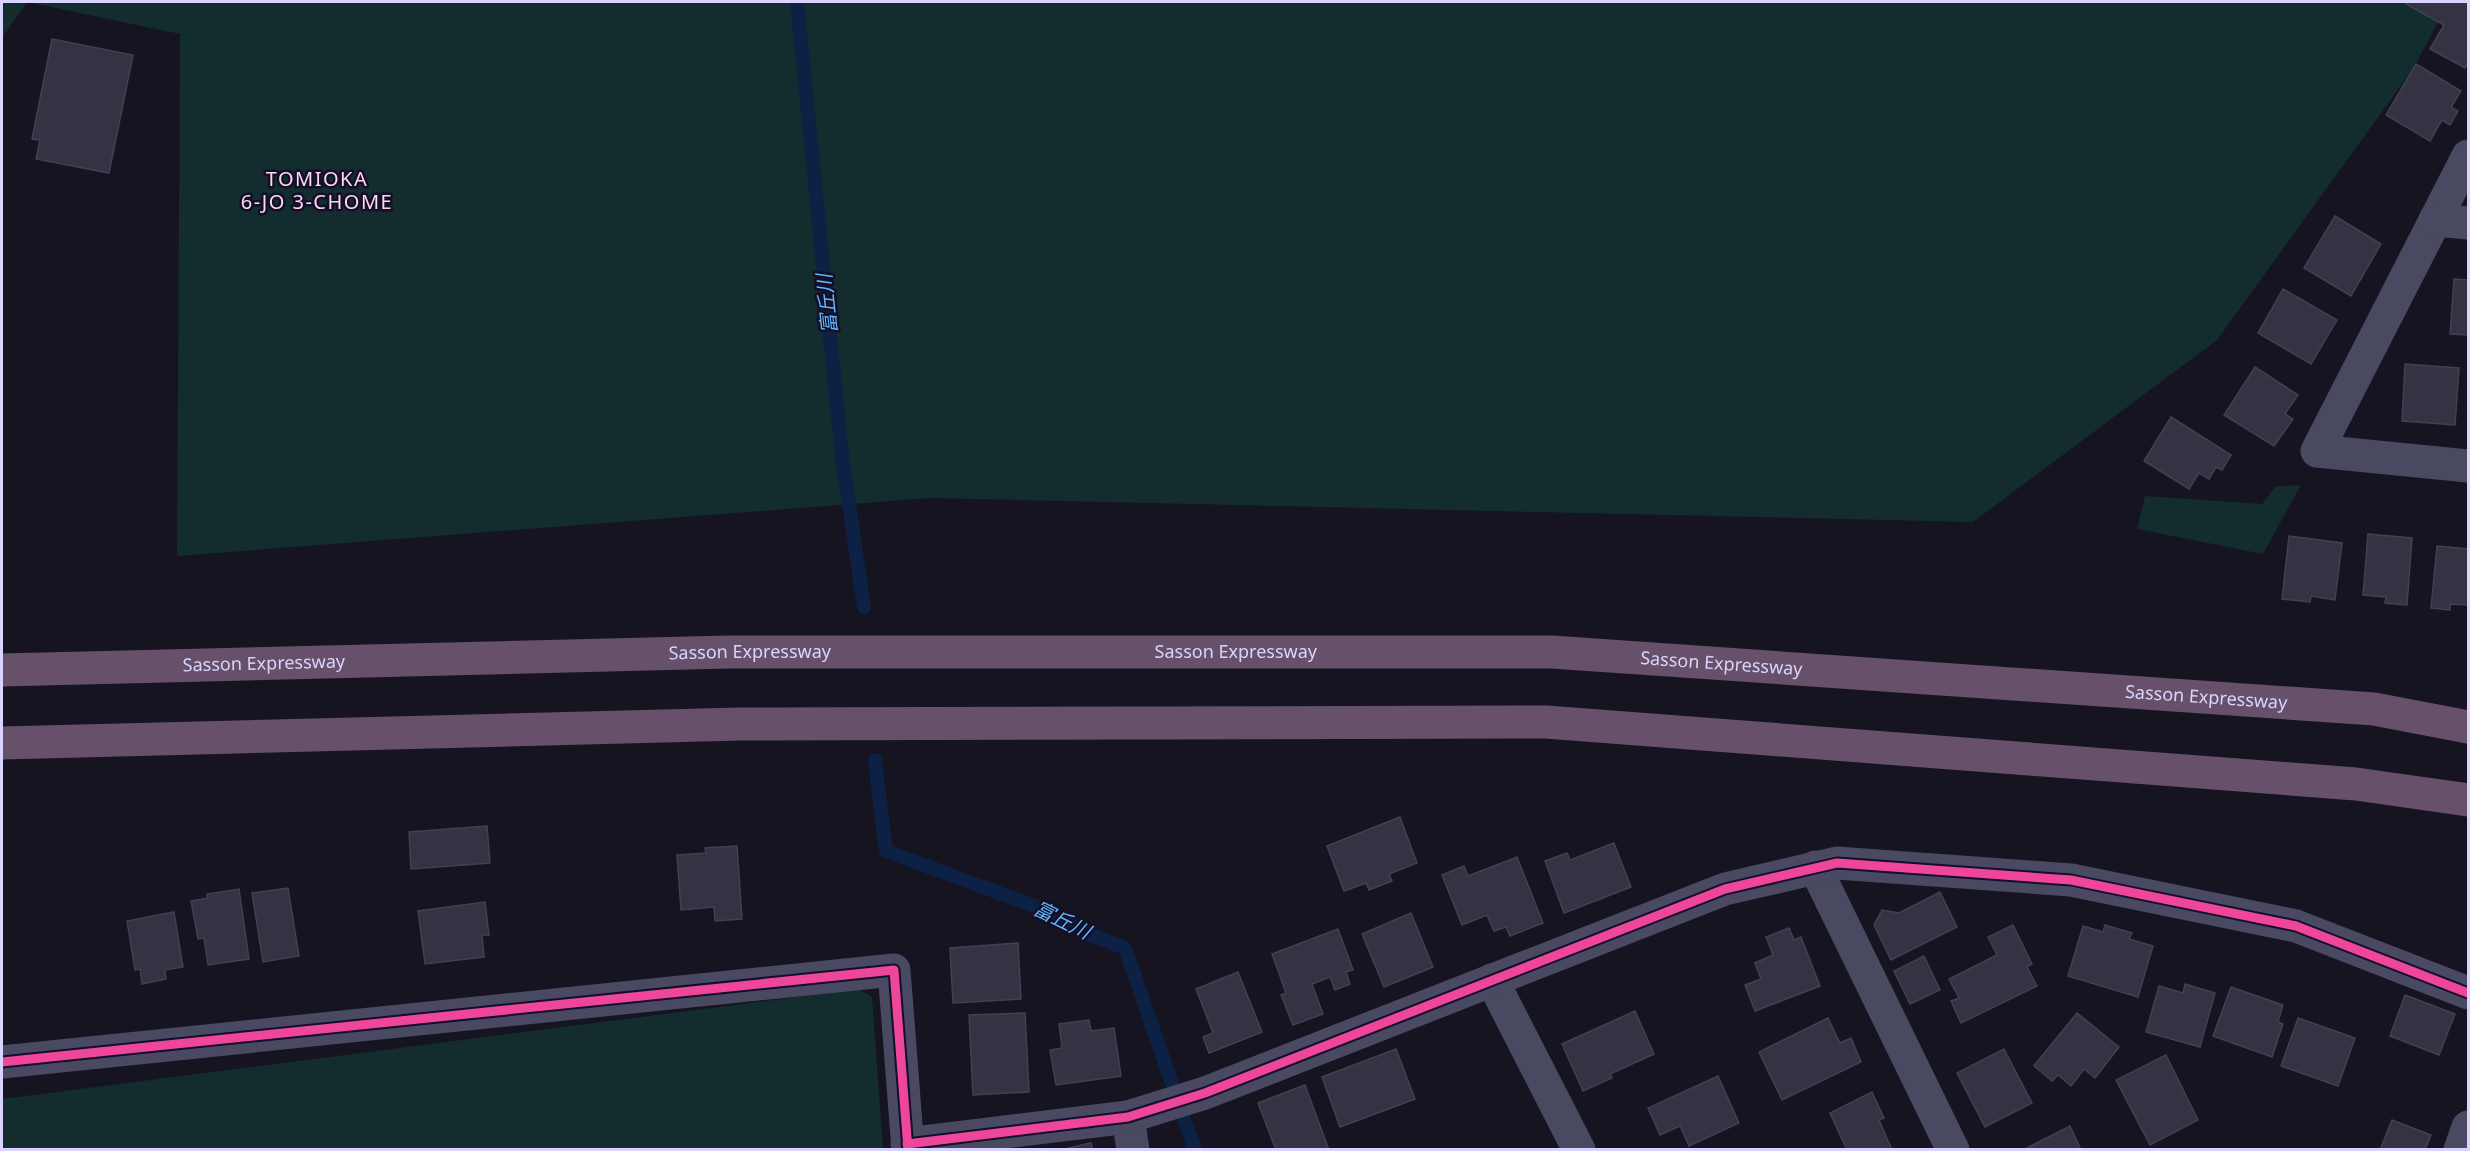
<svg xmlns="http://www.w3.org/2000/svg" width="2470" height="1151" font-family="'Noto Sans','Noto Sans JP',sans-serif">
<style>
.green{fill:#132c2d}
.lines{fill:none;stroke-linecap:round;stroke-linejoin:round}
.stream{stroke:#0d2144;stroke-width:14}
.building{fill:#343243;stroke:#433f54;stroke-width:1.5}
.minor{stroke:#4a4962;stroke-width:33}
.highway{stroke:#67516a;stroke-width:33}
.cycleway-casing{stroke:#130f26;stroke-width:13}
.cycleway{stroke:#ed469a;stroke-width:9}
.labels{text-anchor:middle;stroke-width:5;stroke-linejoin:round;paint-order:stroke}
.street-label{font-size:18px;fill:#d9d4ff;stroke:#130f26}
.neighbourhood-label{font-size:20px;letter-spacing:1.5px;fill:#ffd6f0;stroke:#130f26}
.water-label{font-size:20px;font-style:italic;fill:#62b6ff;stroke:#130f26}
</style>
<rect width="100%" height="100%" fill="#161421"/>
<g class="green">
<path d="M 2,2 L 2449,2 L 2413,69 L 2217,340 L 1973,522 L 930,498 L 177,556 L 180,34 L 27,2 L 2,38 Z"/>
<path d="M 2301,485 L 2263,554 L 2137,529 L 2145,496 L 2262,504 L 2276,486 Z"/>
<path d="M 859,989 L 872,997 L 883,1149 L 2,1149 L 2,1099 Z"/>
</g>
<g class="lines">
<g class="stream">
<path d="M 797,2 L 842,457 L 864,607"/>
<path d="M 875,760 L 886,851 L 1045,910 L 1086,933 L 1125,948 L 1195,1150"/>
</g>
</g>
<g class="building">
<path d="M 2407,2 L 2465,2 L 2468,3 L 2468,62 L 2465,68 L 2430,49 L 2444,25 L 2406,4 Z"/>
<path d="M 52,39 L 133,55 L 109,173 L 36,159 L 40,140 L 32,139 Z"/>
<path d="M 2416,64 L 2461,91 L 2451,107 L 2458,111 L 2450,125 L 2442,120 L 2430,141 L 2386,115 Z"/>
<path d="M 2335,216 L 2381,244 L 2351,296 L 2304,268 Z"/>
<path d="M 2454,279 L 2468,280 L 2468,335 L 2450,334 Z"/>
<path d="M 2283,289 L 2337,320 L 2311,364 L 2258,333 Z"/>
<path d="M 2405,364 L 2459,368 L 2455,425 L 2402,421 Z"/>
<path d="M 2255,367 L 2298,395 L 2285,414 L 2293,419 L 2274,446 L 2224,415 Z"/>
<path d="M 2171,417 L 2231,455 L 2222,470 L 2216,467 L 2209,479 L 2199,473 L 2189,489 L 2144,461 Z"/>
<path d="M 2368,534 L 2412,538 L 2407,605 L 2385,603 L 2386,597 L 2363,595 Z"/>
<path d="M 2289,536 L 2342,543 L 2335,600 L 2311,596 L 2310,602 L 2282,599 Z"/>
<path d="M 2437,546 L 2468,549 L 2468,605 L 2450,604 L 2450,610 L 2431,608 Z"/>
<path d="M 1400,817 L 1417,863 L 1389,874 L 1392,881 L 1369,890 L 1366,883 L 1344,891 L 1327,846 Z"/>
<path d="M 487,826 L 490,863 L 411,869 L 409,832 Z"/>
<path d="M 1614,843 L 1631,887 L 1564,913 L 1545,861 L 1567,853 L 1570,860 Z"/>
<path d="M 737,846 L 742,919 L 715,921 L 714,907 L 681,910 L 677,855 L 706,853 L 705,848 Z"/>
<path d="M 1517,857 L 1543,923 L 1510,936 L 1506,927 L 1494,931 L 1487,915 L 1462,925 L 1442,875 L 1464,866 L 1468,876 Z"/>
<path d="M 288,888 L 299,956 L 263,962 L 252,893 Z"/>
<path d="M 239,889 L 249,959 L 208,965 L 204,938 L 198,939 L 191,901 L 208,898 L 207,894 Z"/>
<path d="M 1940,892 L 1957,927 L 1891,960 L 1874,925 L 1882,910 L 1899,913 Z"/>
<path d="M 485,902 L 489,935 L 482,935 L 484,957 L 425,964 L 418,911 Z"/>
<path d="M 174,912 L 183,967 L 165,970 L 166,979 L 142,984 L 140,969 L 135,970 L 127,921 Z"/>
<path d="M 1411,913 L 1433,967 L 1384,987 L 1362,934 Z"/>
<path d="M 2013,925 L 2032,964 L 2027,967 L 2037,986 L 1961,1023 L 1951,1001 L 1959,998 L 1949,979 L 1997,955 L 1988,937 Z"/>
<path d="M 2105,925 L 2132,933 L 2129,939 L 2153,946 L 2138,997 L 2068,976 L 2083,926 L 2103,932 Z"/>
<path d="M 1789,928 L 1794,940 L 1801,937 L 1820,986 L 1755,1011 L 1745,985 L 1761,979 L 1755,963 L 1773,955 L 1766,937 Z"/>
<path d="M 1338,929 L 1353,970 L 1346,972 L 1350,984 L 1335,990 L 1330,977 L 1312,984 L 1323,1014 L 1293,1025 L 1281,995 L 1286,993 L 1272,954 Z"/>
<path d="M 1018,943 L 1021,999 L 953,1003 L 950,948 Z"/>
<path d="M 1924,956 L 1940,990 L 1910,1004 L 1894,971 Z"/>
<path d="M 1238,972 L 1262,1032 L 1209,1053 L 1203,1037 L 1213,1033 L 1196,989 Z"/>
<path d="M 2185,984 L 2215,993 L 2200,1047 L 2146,1032 L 2159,986 L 2183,993 Z"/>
<path d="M 2231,987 L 2283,1005 L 2278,1022 L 2283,1024 L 2272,1057 L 2213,1036 Z"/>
<path d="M 2405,995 L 2455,1014 L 2439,1055 L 2390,1036 Z"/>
<path d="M 1635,1011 L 1654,1054 L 1610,1074 L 1612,1078 L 1583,1091 L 1562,1044 Z"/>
<path d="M 1025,1013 L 1029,1092 L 973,1095 L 969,1015 Z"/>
<path d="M 2077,1013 L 2119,1047 L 2095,1078 L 2084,1069 L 2071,1086 L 2058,1075 L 2052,1081 L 2034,1066 Z"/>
<path d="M 1828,1018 L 1840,1043 L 1851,1038 L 1861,1062 L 1782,1100 L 1759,1052 Z"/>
<path d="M 2298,1018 L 2355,1038 L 2338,1086 L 2281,1066 Z"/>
<path d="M 1089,1020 L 1091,1031 L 1114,1028 L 1121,1076 L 1056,1085 L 1050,1050 L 1062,1048 L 1059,1024 Z"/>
<path d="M 1396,1049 L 1415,1099 L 1340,1127 L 1322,1077 Z"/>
<path d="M 2004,1049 L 2032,1103 L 1985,1127 L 1957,1073 Z"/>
<path d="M 2166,1055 L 2198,1120 L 2150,1145 L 2116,1080 Z"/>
<path d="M 1718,1076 L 1739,1123 L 1689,1146 L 1680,1126 L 1660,1135 L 1648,1108 Z"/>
<path d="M 1305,1085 L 1329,1150 L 1276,1150 L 1258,1103 Z"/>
<path d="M 1872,1092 L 1884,1118 L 1879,1120 L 1892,1150 L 1847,1150 L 1830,1113 Z"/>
<path d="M 2392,1120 L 2431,1135 L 2425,1150 L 2380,1150 Z"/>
<path d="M 2070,1126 L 2081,1150 L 2023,1150 Z"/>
<path d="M 1091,1143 L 1093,1150 L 1060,1150 Z"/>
</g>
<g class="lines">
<g class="minor">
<path d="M 2468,156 L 2317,451 L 2468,466"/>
<path d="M 2435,220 L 2468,223"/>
<path d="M 1815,867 L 1953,1150"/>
<path d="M 1492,980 L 1579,1150"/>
<path d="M 2,1062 L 894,970 L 908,1150"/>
<path d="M 1128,1117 L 1133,1150"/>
<path d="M 907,1144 L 1128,1117 L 1205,1093 L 1725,889 L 1837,863 L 2071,880 L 2296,926 L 2468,993"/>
<path d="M 2460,1150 L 2468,1127"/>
</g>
<g class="highway">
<path id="s1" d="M 2,670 L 728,652 L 1552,652 L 2374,709 L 2468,727"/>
<path d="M 2,743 L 740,724 L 1546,722 L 2356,784 L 2468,800"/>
</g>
<defs>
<g id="cycleway">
<path d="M 2,1062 L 894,970 L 908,1150"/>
<path d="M 907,1144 L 1128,1117 L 1205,1093 L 1725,889 L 1837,863 L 2071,880 L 2296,926 L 2468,993"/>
</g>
</defs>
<use href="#cycleway" class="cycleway-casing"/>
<use href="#cycleway" class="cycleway"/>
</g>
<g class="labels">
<g class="street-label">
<text dy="6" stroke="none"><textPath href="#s1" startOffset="1234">Sasson Expressway</textPath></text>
<text dy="6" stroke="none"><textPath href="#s1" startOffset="748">Sasson Expressway</textPath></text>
<text dy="6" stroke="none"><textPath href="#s1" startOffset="262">Sasson Expressway</textPath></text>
<text dy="6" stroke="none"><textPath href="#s1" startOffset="1720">Sasson Expressway</textPath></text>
<text dy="6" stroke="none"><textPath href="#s1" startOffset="2206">Sasson Expressway</textPath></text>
</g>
<g class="neighbourhood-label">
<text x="317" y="186">TOMIOKA<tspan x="317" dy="23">6-JO 3-CHOME</tspan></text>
</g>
<g class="water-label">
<text transform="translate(827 304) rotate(-96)" y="7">富丘川</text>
<text transform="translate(1062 920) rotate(26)" y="7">富丘川</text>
</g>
</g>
<rect width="2470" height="1151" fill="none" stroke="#d9d4ff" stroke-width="6"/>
</svg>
